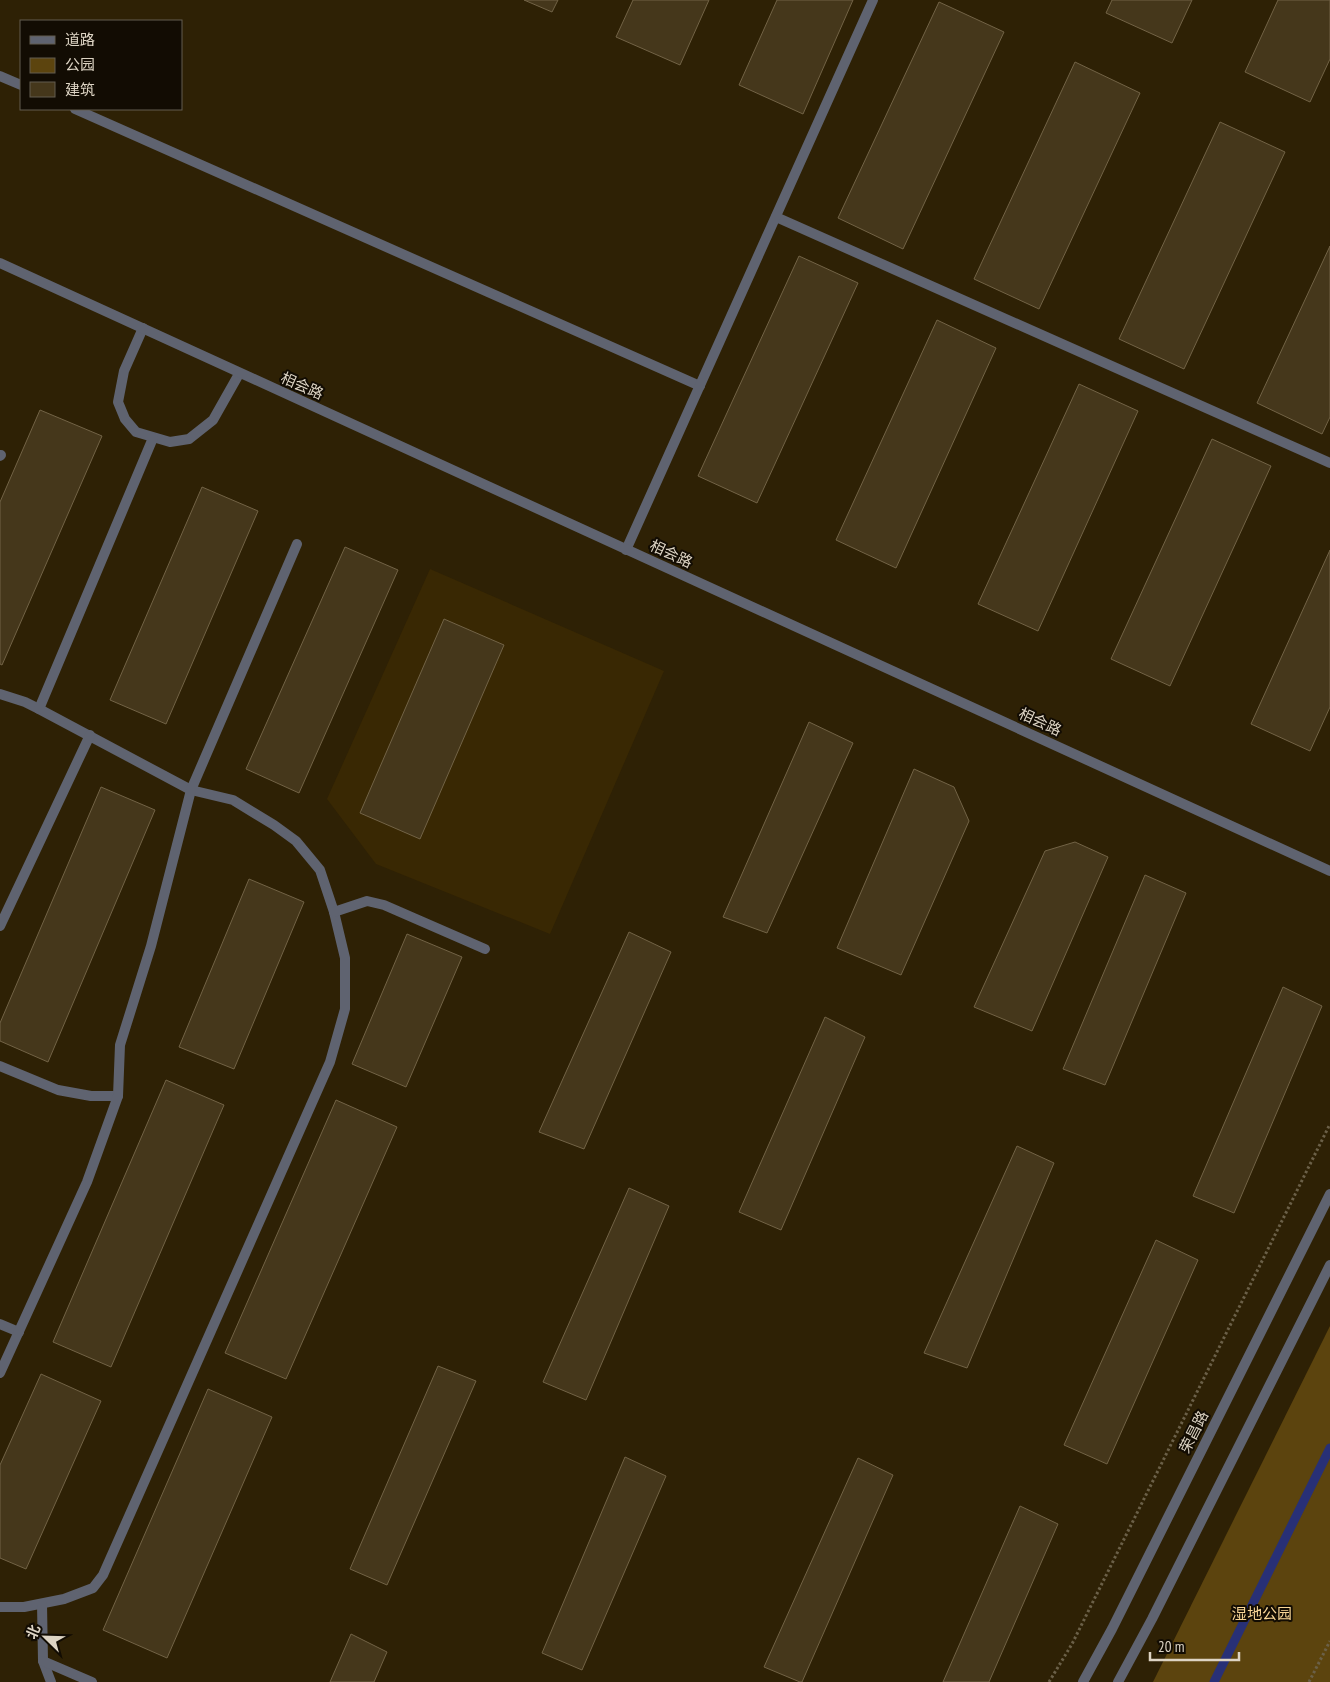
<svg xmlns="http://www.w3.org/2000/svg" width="1330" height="1682" font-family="'PT Sans Narrow','Noto Sans SC',sans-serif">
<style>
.built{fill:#392803}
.green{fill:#5c440e}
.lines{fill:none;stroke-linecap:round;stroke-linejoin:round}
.stream{stroke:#283076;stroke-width:9}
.building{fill:#45371b;stroke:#726346}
.path{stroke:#6b6048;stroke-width:3;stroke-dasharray:2.5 2.5;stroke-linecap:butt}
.service{stroke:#5f6370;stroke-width:10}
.tertiary{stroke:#5f6370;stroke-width:10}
.labels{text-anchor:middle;stroke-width:4;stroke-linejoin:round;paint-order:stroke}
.street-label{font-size:15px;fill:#ddd4c4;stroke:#120c03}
.park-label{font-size:15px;fill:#f9d797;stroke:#120c03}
</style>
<rect width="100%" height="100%" fill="#2e2105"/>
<path class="built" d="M 430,569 L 664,671 L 550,934 L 376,864 L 327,799 Z"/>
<path class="green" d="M 1330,1326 L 1330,1682 L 1153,1682 Z"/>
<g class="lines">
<path class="stream" d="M 1214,1682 L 1330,1448"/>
</g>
<g class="building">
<path d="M 524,0 L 558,0 L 552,12 Z"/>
<path d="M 633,0 L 709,0 L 680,65 L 616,37 Z"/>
<path d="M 777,0 L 853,0 L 803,114 L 739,85 Z"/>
<path d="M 1112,0 L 1192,0 L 1172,43 L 1106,13 Z"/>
<path d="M 1278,0 L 1330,0 L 1330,59 L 1310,102 L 1245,72 Z"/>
<path d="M 939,2 L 1004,32 L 903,249 L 838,218 Z"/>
<path d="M 1075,62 L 1140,93 L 1039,309 L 974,279 Z"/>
<path d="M 1220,122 L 1285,152 L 1184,369 L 1119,339 Z"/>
<path d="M 1330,246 L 1330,417 L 1322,434 L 1257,403 Z"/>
<path d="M 799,256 L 858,283 L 757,503 L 698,476 Z"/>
<path d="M 937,320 L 996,348 L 896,568 L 836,540 Z"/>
<path d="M 1079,384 L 1138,411 L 1038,631 L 978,604 Z"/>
<path d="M 40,410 L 102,436 L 2,665 L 0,664 L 0,502 Z"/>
<path d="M 1212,439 L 1271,466 L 1170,686 L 1111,659 Z"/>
<path d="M 202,487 L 258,511 L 166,724 L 110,700 Z"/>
<path d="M 345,547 L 398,570 L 299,793 L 246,769 Z"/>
<path d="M 1330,550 L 1330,707 L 1310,751 L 1251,724 Z"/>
<path d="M 444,619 L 504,645 L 420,839 L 360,813 Z"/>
<path d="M 809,722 L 853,743 L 767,933 L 723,917 Z"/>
<path d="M 914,769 L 954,787 L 969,821 L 901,975 L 837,948 Z"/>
<path d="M 101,787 L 155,810 L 48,1062 L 0,1041 L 0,1023 Z"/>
<path d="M 1075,842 L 1108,857 L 1032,1031 L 974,1007 L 1045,851 Z"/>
<path d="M 1145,875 L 1186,893 L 1105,1085 L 1063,1069 Z"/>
<path d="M 249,879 L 304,902 L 234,1069 L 179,1047 Z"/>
<path d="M 629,932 L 671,952 L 584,1149 L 539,1132 Z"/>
<path d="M 407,934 L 462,957 L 406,1087 L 352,1064 Z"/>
<path d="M 1283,987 L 1322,1006 L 1234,1213 L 1193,1196 Z"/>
<path d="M 825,1017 L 865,1037 L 781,1230 L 739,1212 Z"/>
<path d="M 166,1080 L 224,1105 L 111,1367 L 53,1342 Z"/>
<path d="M 336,1100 L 397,1127 L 286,1379 L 225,1353 Z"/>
<path d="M 1017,1146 L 1054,1163 L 967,1368 L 924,1353 Z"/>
<path d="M 629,1188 L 669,1206 L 586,1400 L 543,1382 Z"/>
<path d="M 1156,1240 L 1198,1260 L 1107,1464 L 1064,1445 Z"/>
<path d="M 438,1366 L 476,1381 L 387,1585 L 350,1569 Z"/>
<path d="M 41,1374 L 101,1401 L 26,1569 L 0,1558 L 0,1465 Z"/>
<path d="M 208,1389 L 272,1417 L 167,1658 L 103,1630 Z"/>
<path d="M 625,1457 L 666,1476 L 582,1670 L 542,1653 Z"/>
<path d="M 858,1458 L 893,1475 L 802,1682 L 800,1682 L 764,1667 Z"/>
<path d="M 1020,1506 L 1058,1524 L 989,1682 L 943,1682 Z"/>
<path d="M 351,1634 L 387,1652 L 374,1682 L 330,1682 Z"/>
</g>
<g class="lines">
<g class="path">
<path d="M 1049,1682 L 1072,1644 L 1330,1124"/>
<path d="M 1309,1682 L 1330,1641"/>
</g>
<g class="service">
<path d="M 0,76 L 21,85"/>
<path d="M 75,109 L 700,386"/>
<path d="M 776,217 L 1330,463"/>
<path d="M 143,328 L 124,371 L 118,402 L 125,419 L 136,432 L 170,442 L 189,439 L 213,420 L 239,374"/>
<path d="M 0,456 L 1,455"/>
<path d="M 626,550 L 873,0"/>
<path d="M 0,694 L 25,702 L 39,709 L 191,790 L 233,800 L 274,825 L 296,841 L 320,870 L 334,912 L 345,958 L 345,1009 L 330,1062 L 103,1575 L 93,1588 L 64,1599 L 24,1607 L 0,1607"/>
<path d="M 39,709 L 153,438"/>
<path d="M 334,912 L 367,901 L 384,905 L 485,949"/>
<path d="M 0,926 L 90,735"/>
<path d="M 0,1066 L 58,1090 L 91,1096 L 118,1096"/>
<path d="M 0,1324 L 19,1332"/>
<path d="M 0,1373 L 87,1182 L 118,1096 L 120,1045 L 151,946 L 191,790 L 297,544"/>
<path d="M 42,1604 L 43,1661 L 51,1682"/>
<path d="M 43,1661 L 92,1682"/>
</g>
<g class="tertiary">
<path d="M 0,263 L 1330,871"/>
<path d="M 1083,1682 L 1112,1629 L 1330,1194"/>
<path d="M 1118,1682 L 1152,1619 L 1330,1265"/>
</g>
</g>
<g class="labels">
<g class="street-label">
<text transform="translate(302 386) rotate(24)" y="5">相会路</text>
<text transform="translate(671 554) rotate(25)" y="5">相会路</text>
<text transform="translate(1040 722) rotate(25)" y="5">相会路</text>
<text transform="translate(1194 1432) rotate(-63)" y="5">荣昌路</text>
</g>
<g class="park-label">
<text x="1262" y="1619">湿地公园</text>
</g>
</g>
<rect x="20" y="20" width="162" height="90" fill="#120c03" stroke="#635c50"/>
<rect x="30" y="36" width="25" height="8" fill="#5f6370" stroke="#635c50"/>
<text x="65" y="45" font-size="15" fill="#ddd4c4">道路</text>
<rect x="30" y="58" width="25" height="15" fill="#5c440e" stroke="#635c50"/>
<text x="65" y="70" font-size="15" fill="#ddd4c4">公园</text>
<rect x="30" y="82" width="25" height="15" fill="#45371b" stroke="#635c50"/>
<text x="65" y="95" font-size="15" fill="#ddd4c4">建筑</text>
<g transform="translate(45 1637) rotate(293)" stroke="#120c03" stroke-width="4" paint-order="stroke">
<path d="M0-4L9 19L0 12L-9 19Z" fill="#ddd4c4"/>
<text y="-8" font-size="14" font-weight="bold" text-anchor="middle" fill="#ddd4c4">北</text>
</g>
<path d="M1150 1652v8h89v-8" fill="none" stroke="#ddd4c4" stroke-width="2.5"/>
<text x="1158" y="1652" font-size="15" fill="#ddd4c4" stroke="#120c03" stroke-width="4" paint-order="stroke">20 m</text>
</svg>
